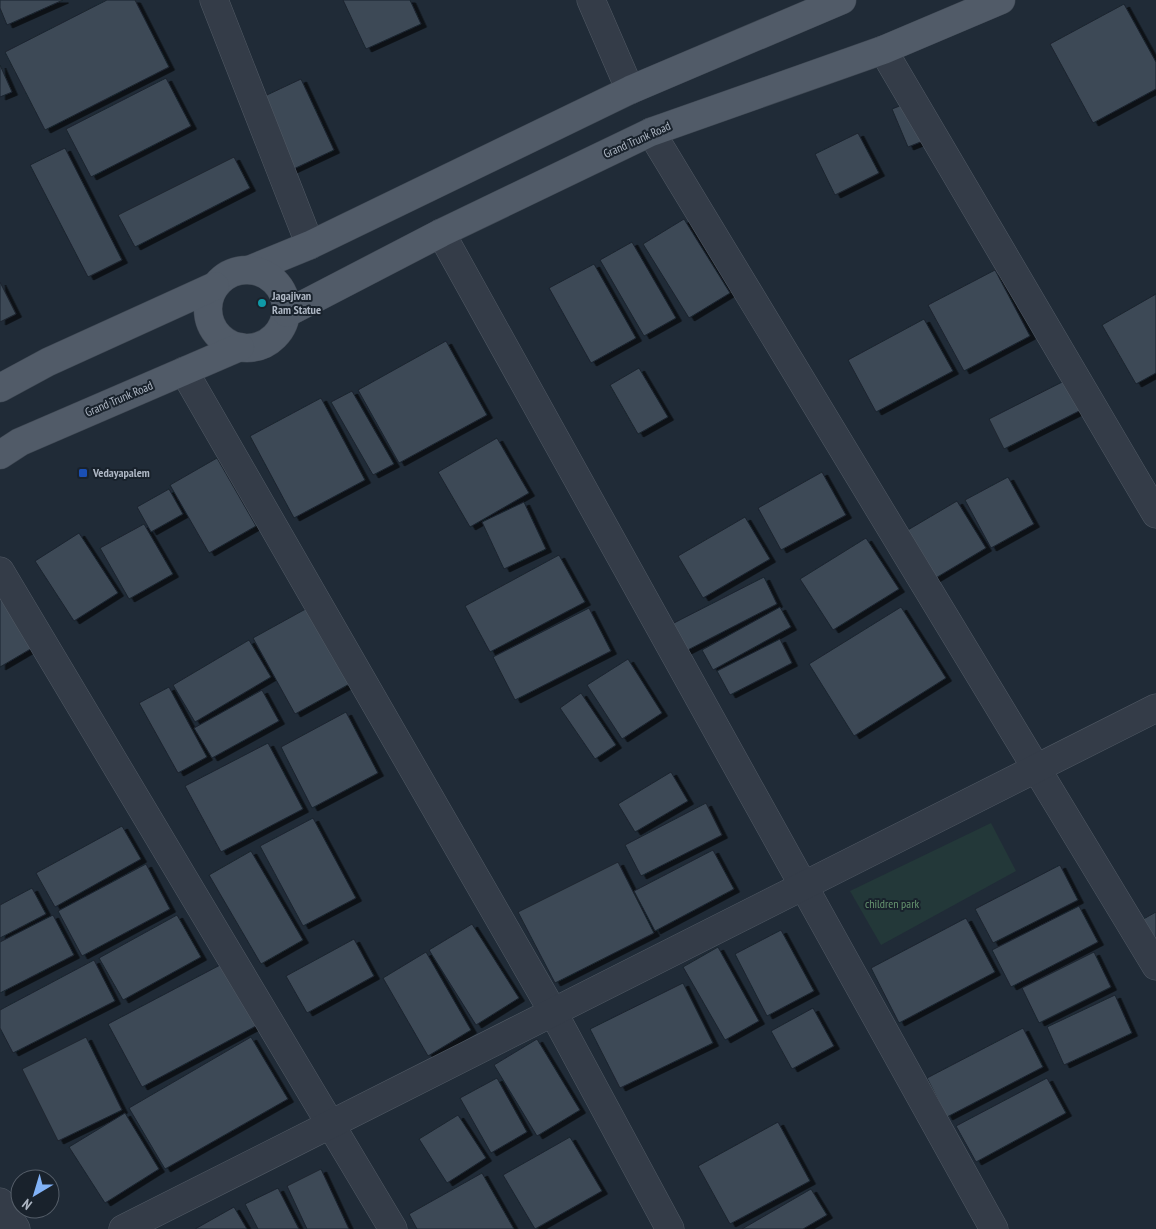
<svg xmlns="http://www.w3.org/2000/svg" width="1156" height="1229" font-family="'PT Sans Narrow',sans-serif">
<style>
.green{fill:#233839}
.building{fill:#3c4957;stroke:#1b242e;filter:url(#shadow)}
.lines{fill:none;stroke-linecap:round;stroke-linejoin:round}
.minor-casing{stroke:#515a65;stroke-width:29}
.major-casing{stroke:#3d4651;stroke-width:29}
.minor{stroke:#343c48;stroke-width:28}
.major{stroke:#515b68;stroke-width:28}
.culture-dot{fill:#0f9aa8;stroke:#19222c;stroke-width:2}
.transit-dot{fill:#1a4fb4;stroke:#19222c;stroke-width:2}
.labels{text-anchor:middle;stroke-width:4;stroke-linejoin:round;paint-order:stroke}
.street-label{font-size:12px;fill:#aeb7c4;stroke:#19222c}
.poi-label{font-size:12px;font-weight:bold;fill:#aeb7c4;stroke:#19222c;text-anchor:start}
.park-label{font-size:12px;fill:#66946f;stroke:#19222c}
</style>
<defs>
<filter id="shadow"><feDropShadow dx="5.5" dy="3" stdDeviation="0" flood-color="#0009"/></filter>
</defs>
<rect width="100%" height="100%" fill="#202b37"/>
<path class="green" d="M 991,823 L 1016,871 L 881,945 L 850,891 Z"/>
<g class="building">
<path d="M 0,0 L 63,0 L 7,25 L 0,8 Z"/>
<path d="M 107,0 L 135,0 L 169,67 L 45,130 L 5,52 Z"/>
<path d="M 343,0 L 410,0 L 421,24 L 366,49 Z"/>
<path d="M 1124,4 L 1156,62 L 1156,89 L 1093,123 L 1050,44 Z"/>
<path d="M 0,65 L 12,92 L 0,97 Z"/>
<path d="M 166,78 L 191,126 L 91,177 L 66,129 Z"/>
<path d="M 301,79 L 334,150 L 285,173 L 252,102 Z"/>
<path d="M 912,101 L 928,139 L 908,147 L 892,109 Z"/>
<path d="M 858,133 L 879,173 L 835,195 L 815,154 Z"/>
<path d="M 65,148 L 122,260 L 88,277 L 30,165 Z"/>
<path d="M 234,157 L 250,188 L 135,247 L 118,215 Z"/>
<path d="M 684,219 L 730,293 L 689,318 L 643,244 Z"/>
<path d="M 632,242 L 676,318 L 644,336 L 600,260 Z"/>
<path d="M 594,264 L 636,338 L 591,363 L 549,288 Z"/>
<path d="M 995,270 L 1030,336 L 964,371 L 928,305 Z"/>
<path d="M 0,282 L 16,314 L 0,322 Z"/>
<path d="M 1156,294 L 1156,373 L 1136,384 L 1102,325 Z"/>
<path d="M 924,319 L 953,371 L 876,412 L 848,360 Z"/>
<path d="M 446,341 L 487,415 L 399,463 L 358,390 Z"/>
<path d="M 639,368 L 668,417 L 638,434 L 610,385 Z"/>
<path d="M 1074,376 L 1089,406 L 1004,449 L 989,419 Z"/>
<path d="M 352,391 L 394,464 L 373,475 L 331,402 Z"/>
<path d="M 321,398 L 365,480 L 294,518 L 250,436 Z"/>
<path d="M 497,438 L 529,493 L 470,527 L 438,472 Z"/>
<path d="M 217,458 L 256,526 L 209,553 L 170,485 Z"/>
<path d="M 822,472 L 846,515 L 781,550 L 758,508 Z"/>
<path d="M 1008,477 L 1034,524 L 991,548 L 965,500 Z"/>
<path d="M 169,489 L 183,514 L 151,532 L 137,507 Z"/>
<path d="M 957,501 L 986,548 L 929,582 L 901,534 Z"/>
<path d="M 524,502 L 546,549 L 504,569 L 482,522 Z"/>
<path d="M 745,517 L 770,559 L 703,598 L 678,556 Z"/>
<path d="M 144,524 L 173,574 L 129,599 L 100,548 Z"/>
<path d="M 79,533 L 118,593 L 74,621 L 35,561 Z"/>
<path d="M 866,538 L 899,589 L 833,630 L 800,579 Z"/>
<path d="M 559,555 L 585,602 L 490,652 L 465,606 Z"/>
<path d="M 764,577 L 777,604 L 682,653 L 668,626 Z"/>
<path d="M 0,580 L 39,644 L 0,667 Z"/>
<path d="M 311,606 L 353,682 L 295,714 L 253,638 Z"/>
<path d="M 780,607 L 791,627 L 713,670 L 702,650 Z"/>
<path d="M 901,607 L 946,678 L 854,736 L 809,664 Z"/>
<path d="M 589,608 L 611,651 L 515,700 L 493,657 Z"/>
<path d="M 780,639 L 792,663 L 730,695 L 717,671 Z"/>
<path d="M 249,640 L 271,677 L 195,722 L 173,685 Z"/>
<path d="M 628,659 L 662,713 L 622,739 L 587,685 Z"/>
<path d="M 169,687 L 207,757 L 178,773 L 139,703 Z"/>
<path d="M 262,690 L 279,721 L 212,758 L 194,728 Z"/>
<path d="M 581,693 L 616,745 L 595,759 L 560,708 Z"/>
<path d="M 346,712 L 378,773 L 312,808 L 281,747 Z"/>
<path d="M 268,743 L 303,809 L 221,852 L 185,786 Z"/>
<path d="M 671,772 L 688,801 L 635,832 L 618,804 Z"/>
<path d="M 706,803 L 722,835 L 641,876 L 625,845 Z"/>
<path d="M 313,818 L 356,898 L 303,926 L 260,846 Z"/>
<path d="M 122,826 L 141,859 L 55,907 L 36,873 Z"/>
<path d="M 713,850 L 734,889 L 655,931 L 634,891 Z"/>
<path d="M 251,851 L 303,940 L 261,964 L 209,875 Z"/>
<path d="M 618,862 L 654,933 L 555,983 L 518,912 Z"/>
<path d="M 146,864 L 170,909 L 82,956 L 58,911 Z"/>
<path d="M 1060,865 L 1078,900 L 993,943 L 975,909 Z"/>
<path d="M 32,888 L 46,914 L 0,938 L 0,905 Z"/>
<path d="M 1079,906 L 1098,942 L 1011,987 L 992,950 Z"/>
<path d="M 1156,912 L 1156,944 L 1138,922 Z"/>
<path d="M 53,915 L 74,955 L 0,993 L 0,942 Z"/>
<path d="M 177,915 L 201,957 L 123,1000 L 99,958 Z"/>
<path d="M 966,918 L 995,972 L 899,1023 L 871,968 Z"/>
<path d="M 472,924 L 519,998 L 476,1025 L 429,950 Z"/>
<path d="M 781,930 L 814,991 L 767,1016 L 735,954 Z"/>
<path d="M 354,939 L 374,976 L 307,1013 L 286,976 Z"/>
<path d="M 718,947 L 759,1021 L 725,1040 L 683,967 Z"/>
<path d="M 426,952 L 471,1030 L 428,1056 L 383,978 Z"/>
<path d="M 1094,952 L 1111,987 L 1039,1023 L 1022,988 Z"/>
<path d="M 94,960 L 115,1001 L 13,1053 L 0,1028 L 0,1010 Z"/>
<path d="M 222,964 L 256,1026 L 142,1087 L 108,1024 Z"/>
<path d="M 683,983 L 713,1043 L 620,1088 L 590,1029 Z"/>
<path d="M 1115,995 L 1132,1033 L 1064,1065 L 1047,1027 Z"/>
<path d="M 813,1008 L 834,1046 L 792,1069 L 771,1031 Z"/>
<path d="M 1023,1028 L 1043,1067 L 947,1117 L 927,1078 Z"/>
<path d="M 86,1037 L 122,1110 L 58,1141 L 22,1069 Z"/>
<path d="M 251,1037 L 288,1099 L 165,1169 L 129,1108 Z"/>
<path d="M 537,1039 L 580,1110 L 537,1136 L 494,1065 Z"/>
<path d="M 497,1078 L 527,1132 L 491,1153 L 460,1098 Z"/>
<path d="M 1047,1078 L 1066,1113 L 976,1162 L 956,1126 Z"/>
<path d="M 125,1113 L 159,1169 L 105,1203 L 69,1147 Z"/>
<path d="M 458,1115 L 486,1158 L 447,1183 L 419,1139 Z"/>
<path d="M 778,1122 L 810,1181 L 730,1224 L 698,1166 Z"/>
<path d="M 570,1137 L 602,1191 L 535,1229 L 503,1175 Z"/>
<path d="M 321,1169 L 349,1229 L 307,1229 L 287,1186 Z"/>
<path d="M 482,1173 L 514,1229 L 417,1229 L 409,1214 Z"/>
<path d="M 278,1188 L 299,1229 L 258,1229 L 245,1204 Z"/>
<path d="M 811,1189 L 827,1215 L 803,1229 L 742,1229 Z"/>
<path d="M 234,1207 L 247,1229 L 195,1229 Z"/>
</g>
<g class="lines">
<defs>
<g id="minor">
<path d="M 214,0 L 310,245"/>
<path d="M 591,0 L 630,90"/>
<path d="M 883,50 L 1156,514"/>
<path d="M 651,132 L 1156,966"/>
<path d="M 441,233 L 994,1229"/>
<path d="M 184,371 L 553,1012 L 670,1229"/>
<path d="M 0,571 L 393,1229"/>
<path d="M 0,1202 L 16,1229"/>
<path d="M 123,1229 L 1156,708"/>
</g>
<g id="major">
<path d="M 249,270 L 310,245 L 630,90 L 842,0"/>
<circle cx="247" cy="309" r="39"/>
<path d="M 287,313 L 441,233 L 651,132 L 883,50 L 1001,0"/>
<path d="M 0,388 L 48,362 L 215,286"/>
<path d="M 0,455 L 20,442 L 240,347"/>
</g>
</defs>
<use href="#minor" class="minor-casing"/>
<use href="#major" class="major-casing"/>
<use href="#minor" class="minor"/>
<use href="#major" class="major"/>
</g>
<circle class="culture-dot" cx="262" cy="303" r="5"/>
<rect class="transit-dot" x="78" y="468" width="10" height="10" rx="2.5"/>
<g class="labels">
<g class="street-label">
<text transform="translate(637 140) rotate(-24)" y="4">Grand Trunk Road</text>
<text transform="translate(119 399) rotate(-23)" y="4">Grand Trunk Road</text>
</g>
<g class="poi-label">
<text x="272" y="300">Jagajivan<tspan x="272" dy="14">Ram Statue</tspan></text>
<text x="93" y="477">Vedayapalem</text>
</g>
<g class="park-label">
<text x="892" y="908">children park</text>
</g>
</g>
<g transform="translate(35 1194) rotate(218)"><circle r="24" fill="#19222c" stroke="#555e69"/>
<path d="M0-4L9 19L0 12L-9 19Z" fill="#81b2f7"/>
<text y="-8" font-size="14" font-weight="bold" text-anchor="middle" fill="#aeb7c4">N</text>
</g>
</svg>
